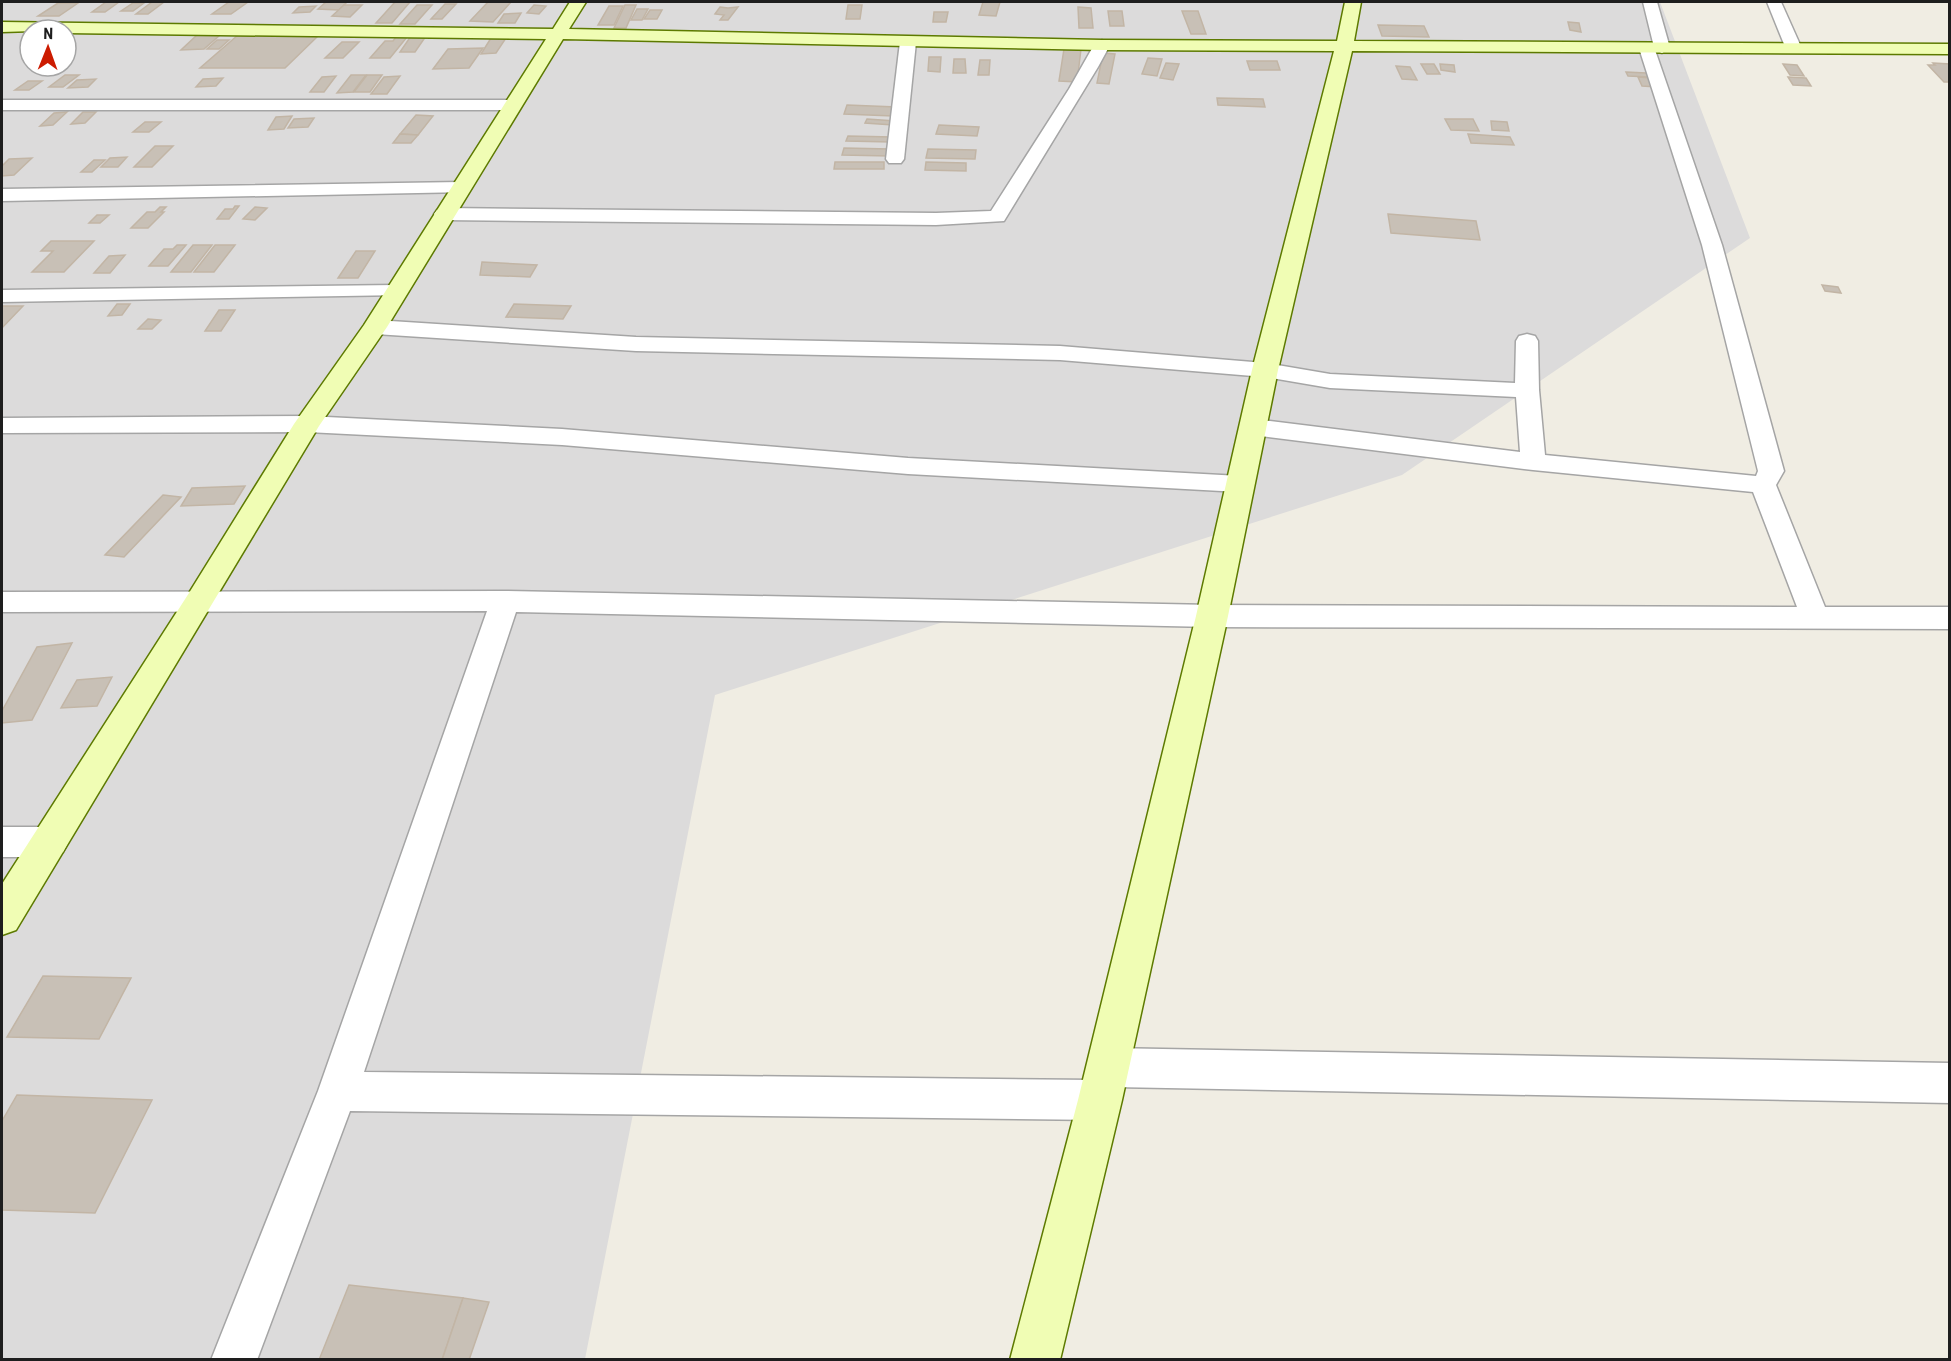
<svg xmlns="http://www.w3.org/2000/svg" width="1951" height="1361" font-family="'Roboto Condensed',sans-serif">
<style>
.residential{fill:#dcdbdb;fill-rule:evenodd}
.building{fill:#c8c0b6;stroke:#c2b5a5;stroke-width:1.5}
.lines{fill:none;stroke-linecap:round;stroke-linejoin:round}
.street-casing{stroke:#a5a5a5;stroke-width:3}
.secondary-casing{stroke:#5d7a00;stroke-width:3}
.street{fill:#fff;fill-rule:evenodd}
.secondary{fill:#f0fdb4;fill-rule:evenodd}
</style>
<rect width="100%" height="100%" fill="#f0ede3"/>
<path class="residential" d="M 2,2 L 1660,2 L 1750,238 L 1402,475 L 715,695 L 585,1359 L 2,1360 ZM 30,30 L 66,30 L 66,66 L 30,66 Z"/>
<g class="building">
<path d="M 106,2 L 119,2 L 105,12 L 92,12 Z"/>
<path d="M 152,2 L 164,2 L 148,14 L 136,14 Z"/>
<path d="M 229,2 L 248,2 L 231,14 L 212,14 Z"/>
<path d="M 326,2 L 347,2 L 339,10 L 318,9 Z"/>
<path d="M 395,2 L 410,2 L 392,23 L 376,23 Z"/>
<path d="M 488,2 L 511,2 L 493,22 L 470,21 Z"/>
<path d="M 983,2 L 1000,2 L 996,16 L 979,15 Z"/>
<path d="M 58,3 L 78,3 L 59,16 L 38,16 Z"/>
<path d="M 133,3 L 144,3 L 133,11 L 121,11 Z"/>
<path d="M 445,4 L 456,4 L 442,19 L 431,19 Z"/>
<path d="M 344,5 L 362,5 L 350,17 L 332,16 Z"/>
<path d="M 417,5 L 432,5 L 415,24 L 400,24 Z"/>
<path d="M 534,5 L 546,6 L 539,14 L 527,13 Z"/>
<path d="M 625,5 L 636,5 L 626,28 L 614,28 Z"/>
<path d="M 848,5 L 862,5 L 860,19 L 846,19 Z"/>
<path d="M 316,6 L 310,12 L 293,13 L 299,7 Z"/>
<path d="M 609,6 L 623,6 L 614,25 L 598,25 Z"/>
<path d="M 720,7 L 728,8 L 738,7 L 728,20 L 720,20 L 724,15 L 715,14 Z"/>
<path d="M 1078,7 L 1091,8 L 1093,28 L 1079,28 Z"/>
<path d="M 637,9 L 648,9 L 642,20 L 631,20 Z"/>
<path d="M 650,10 L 662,10 L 657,19 L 644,19 Z"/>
<path d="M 1108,11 L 1122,11 L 1124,26 L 1110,26 Z"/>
<path d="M 1182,11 L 1198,11 L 1206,34 L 1191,34 Z"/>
<path d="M 934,12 L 948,12 L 946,22 L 933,22 Z"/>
<path d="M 521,13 L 515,23 L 498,23 L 504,14 Z"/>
<path d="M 1568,22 L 1579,23 L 1581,32 L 1570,30 Z"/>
<path d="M 1378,25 L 1424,26 L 1429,37 L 1382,36 Z"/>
<path d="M 197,35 L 220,35 L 204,49 L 181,50 Z"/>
<path d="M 238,35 L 319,35 L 285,68 L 200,68 Z"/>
<path d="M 411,36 L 426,36 L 415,52 L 400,52 Z"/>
<path d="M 396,37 L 407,37 L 390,58 L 370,58 L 385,41 L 393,41 Z"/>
<path d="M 491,38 L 506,38 L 496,53 L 481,54 Z"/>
<path d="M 217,40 L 229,40 L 219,49 L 207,49 Z"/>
<path d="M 342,42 L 359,42 L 343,58 L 325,58 Z"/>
<path d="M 483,48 L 469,68 L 433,69 L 448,49 Z"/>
<path d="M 1064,49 L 1081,49 L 1077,82 L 1059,81 Z"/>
<path d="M 1103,53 L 1115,54 L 1109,84 L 1097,83 Z"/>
<path d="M 929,57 L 941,57 L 940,72 L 928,71 Z"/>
<path d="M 1148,58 L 1162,59 L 1157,76 L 1142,74 Z"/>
<path d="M 954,59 L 965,59 L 966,73 L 953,73 Z"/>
<path d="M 980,60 L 990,60 L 989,75 L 978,75 Z"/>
<path d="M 1247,61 L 1277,61 L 1280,70 L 1250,70 Z"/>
<path d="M 1166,63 L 1179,64 L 1173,80 L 1160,78 Z"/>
<path d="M 1933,63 L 1950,64 L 1950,82 L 1944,82 L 1928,65 L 1935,65 Z"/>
<path d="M 1421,64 L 1434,64 L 1440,74 L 1427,74 Z"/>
<path d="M 1440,64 L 1454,65 L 1455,72 L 1441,70 Z"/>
<path d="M 1783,64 L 1797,65 L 1804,76 L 1790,75 Z"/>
<path d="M 1396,66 L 1410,67 L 1417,80 L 1402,79 Z"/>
<path d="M 1626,72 L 1646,73 L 1649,77 L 1628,76 Z"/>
<path d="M 65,75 L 79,75 L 63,87 L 49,87 Z"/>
<path d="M 351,75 L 366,75 L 353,92 L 337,93 Z"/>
<path d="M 367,75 L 382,75 L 370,92 L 354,92 Z"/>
<path d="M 336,76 L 324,92 L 310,92 L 322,77 Z"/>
<path d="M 400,76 L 387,94 L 371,94 L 384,77 Z"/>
<path d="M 1638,77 L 1652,78 L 1656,87 L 1642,86 Z"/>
<path d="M 1788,77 L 1806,78 L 1811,86 L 1793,85 Z"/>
<path d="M 223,78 L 216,86 L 196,87 L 203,79 Z"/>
<path d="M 96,79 L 88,87 L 68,88 L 77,80 Z"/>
<path d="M 28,81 L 42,81 L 29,90 L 15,90 Z"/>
<path d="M 1217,98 L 1263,99 L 1265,107 L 1218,105 Z"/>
<path d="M 847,105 L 896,107 L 893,116 L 844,114 Z"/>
<path d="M 67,112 L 53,125 L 40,126 L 54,113 Z"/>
<path d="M 83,112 L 96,112 L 85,123 L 71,124 Z"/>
<path d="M 416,115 L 433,116 L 418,135 L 400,134 Z"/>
<path d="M 292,116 L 284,129 L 268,130 L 276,117 Z"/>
<path d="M 314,118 L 308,127 L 288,128 L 294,119 Z"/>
<path d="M 867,119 L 895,121 L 893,125 L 865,123 Z"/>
<path d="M 1445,119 L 1473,119 L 1479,131 L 1451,130 Z"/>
<path d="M 1491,121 L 1507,122 L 1509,131 L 1492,130 Z"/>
<path d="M 145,122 L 161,122 L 149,132 L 133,132 Z"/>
<path d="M 939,125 L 979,127 L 977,136 L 936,134 Z"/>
<path d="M 400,134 L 418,135 L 411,143 L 393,143 Z"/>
<path d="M 1468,134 L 1510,137 L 1514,145 L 1471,143 Z"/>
<path d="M 848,136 L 892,137 L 891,142 L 846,141 Z"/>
<path d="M 155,146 L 173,146 L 152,167 L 134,167 Z"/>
<path d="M 844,148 L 890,149 L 889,156 L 842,155 Z"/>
<path d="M 928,149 L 976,150 L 975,159 L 926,158 Z"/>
<path d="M 127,157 L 118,167 L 101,167 L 110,158 Z"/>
<path d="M 32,158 L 14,175 L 2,176 L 2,166 L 9,159 Z"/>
<path d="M 94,160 L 105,160 L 92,172 L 81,172 Z"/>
<path d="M 835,162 L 884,162 L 884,169 L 834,169 Z"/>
<path d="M 926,162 L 966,163 L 966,171 L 925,170 Z"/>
<path d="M 235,206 L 239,206 L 229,219 L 217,219 L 225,209 L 233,209 Z"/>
<path d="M 160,207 L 166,207 L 161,212 L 164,212 L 148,228 L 131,228 L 147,212 L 155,212 Z"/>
<path d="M 255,207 L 267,208 L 255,220 L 243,219 Z"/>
<path d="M 1388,214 L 1476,221 L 1480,240 L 1391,233 Z"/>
<path d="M 97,215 L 109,215 L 100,223 L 89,223 Z"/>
<path d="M 51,241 L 94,241 L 64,272 L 32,272 L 53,251 L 41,251 Z"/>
<path d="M 177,245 L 186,245 L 168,266 L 149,266 L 164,249 L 173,249 Z"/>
<path d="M 193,245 L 212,245 L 191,272 L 171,272 Z"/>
<path d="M 215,245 L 235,245 L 214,272 L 194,272 Z"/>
<path d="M 356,251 L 375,251 L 358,278 L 338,278 Z"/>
<path d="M 125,255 L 110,273 L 94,273 L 109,256 Z"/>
<path d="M 482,262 L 537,265 L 530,277 L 480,275 Z"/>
<path d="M 1822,285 L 1838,287 L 1841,293 L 1825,291 Z"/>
<path d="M 117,304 L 130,304 L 122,315 L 108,316 Z"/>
<path d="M 514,304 L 571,306 L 563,319 L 506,317 Z"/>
<path d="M 2,306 L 23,306 L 2,328 Z"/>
<path d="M 219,310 L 235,310 L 221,331 L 205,331 Z"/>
<path d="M 148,319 L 161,320 L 152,329 L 138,329 Z"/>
<path d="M 245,486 L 234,504 L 181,506 L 192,488 Z"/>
<path d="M 163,495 L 181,497 L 124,557 L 105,555 Z"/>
<path d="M 72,643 L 32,720 L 2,723 L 2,711 L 37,647 Z"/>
<path d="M 112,677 L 97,706 L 61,708 L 77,680 Z"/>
<path d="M 43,976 L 131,978 L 99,1039 L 7,1037 Z"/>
<path d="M 17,1095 L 152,1100 L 95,1213 L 2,1210 L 2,1121 Z"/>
<path d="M 349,1285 L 463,1298 L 442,1360 L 319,1360 Z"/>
<path d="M 463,1298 L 489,1302 L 469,1360 L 442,1360 Z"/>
</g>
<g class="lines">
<defs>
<g id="street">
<path d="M 1643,2 L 1657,2 L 1670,48 L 1662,53 L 1655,50 L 1722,245 L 1784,471 L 1776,485 L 1825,607 L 1950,607 L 1950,629 L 1212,627 L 516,612 L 364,1072 L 1094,1080 L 1089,1067 L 1094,1053 L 1108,1048 L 1950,1063 L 1950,1103 L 1114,1087 L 1120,1100 L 1114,1114 L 1100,1120 L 350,1111 L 257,1360 L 211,1360 L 318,1091 L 487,611 L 2,612 L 2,592 L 505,591 L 1212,605 L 1797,607 L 1753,492 L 1533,470 L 1253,435 L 1244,432 L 1241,427 L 1244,422 L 1253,419 L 1520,452 L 1516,397 L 1330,388 L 1265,377 L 1060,360 L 636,351 L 375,334 L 367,332 L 364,327 L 367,322 L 375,320 L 636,337 L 1060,346 L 1265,363 L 1330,374 L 1515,383 L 1516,341 L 1519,336 L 1527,334 L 1535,336 L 1538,341 L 1539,390 L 1545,455 L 1756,476 L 1758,471 L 1702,245 L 1639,48 L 1647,43 L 1654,47 Z"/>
<path d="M 1767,2 L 1781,2 L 1802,49 L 1800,52 L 1788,52 L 1786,49 Z"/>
<path d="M 908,37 L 916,42 L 904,159 L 901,163 L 889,163 L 886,159 L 900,42 Z"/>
<path d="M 1102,40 L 1110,45 L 1098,67 L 1004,221 L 936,225 L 444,220 L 437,218 L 434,214 L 437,210 L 444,208 L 936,213 L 991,211 L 1069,89 L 1094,45 Z"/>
<path d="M 2,100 L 512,100 L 518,101 L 520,105 L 518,109 L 512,110 L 2,110 Z"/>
<path d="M 461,182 L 468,184 L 470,188 L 468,192 L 2,201 L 2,189 Z"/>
<path d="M 396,285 L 403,287 L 407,291 L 403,295 L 2,302 L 2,290 Z"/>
<path d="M 307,416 L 562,429 L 908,458 L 1240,476 L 1249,478 L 1253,484 L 1249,490 L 1240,492 L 908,474 L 562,445 L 307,432 L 2,433 L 2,418 Z"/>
<path d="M 2,827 L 51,827 L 63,832 L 68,842 L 63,852 L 51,857 L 2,857 Z"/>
</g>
<path id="secondary" d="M 570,2 L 586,2 L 569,29 L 1102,40 L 1337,41 L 1345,2 L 1361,2 L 1354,41 L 1950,44 L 1950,54 L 1352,51 L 1278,370 L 1228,616 L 1122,1100 L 1060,1360 L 1010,1360 L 1078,1100 L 1196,616 L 1252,370 L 1334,51 L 1102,50 L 563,39 L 387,327 L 319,426 L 16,930 L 2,935 L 2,884 L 189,593 L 294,424 L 364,325 L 546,39 L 66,33 L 66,30 L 2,32 L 2,22 L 553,29 Z"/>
</defs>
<use href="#street" class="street-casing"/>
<use href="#secondary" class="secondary-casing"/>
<use href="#street" class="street"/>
<use href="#secondary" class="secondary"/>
</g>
<rect width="1951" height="1361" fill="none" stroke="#1e1e1e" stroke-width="6"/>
<g transform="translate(48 48) rotate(1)"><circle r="28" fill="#ffffff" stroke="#a5a5a5" stroke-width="1.5"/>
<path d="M0-4.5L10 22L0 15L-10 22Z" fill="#cc1b00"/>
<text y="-9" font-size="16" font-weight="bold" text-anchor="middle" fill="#1e1e1e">N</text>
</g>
</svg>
